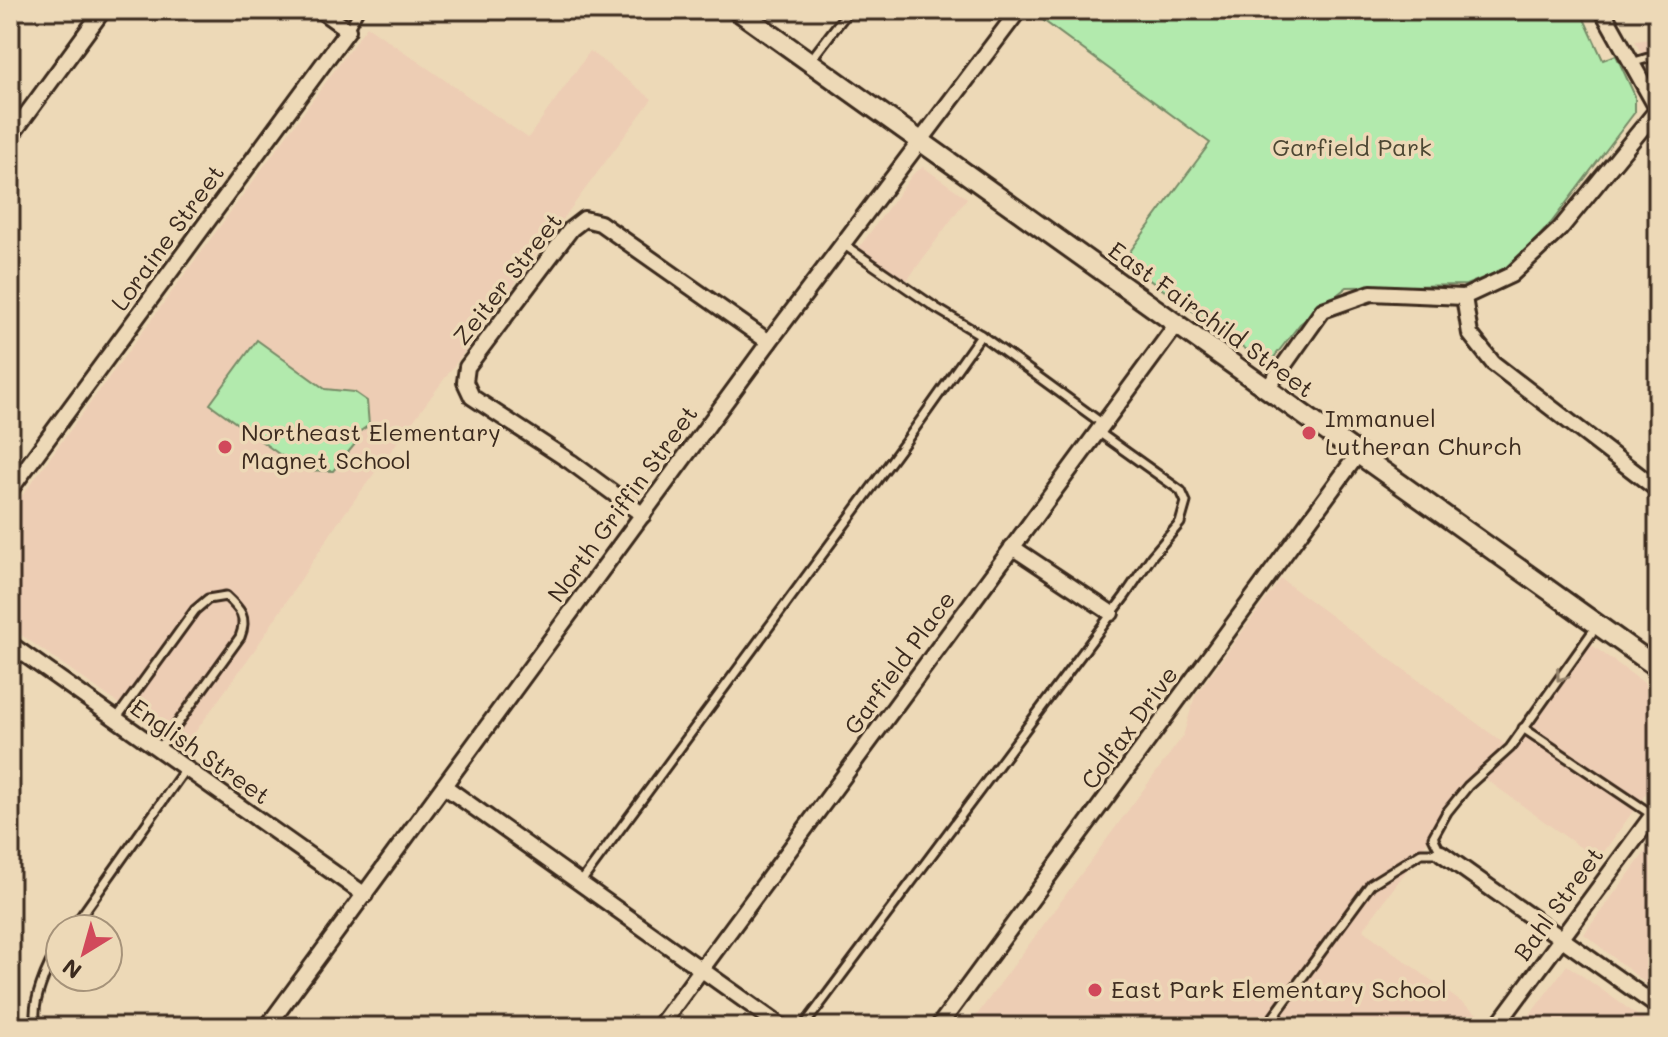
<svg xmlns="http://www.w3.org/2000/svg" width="1668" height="1037" font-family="Mali,sans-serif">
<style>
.built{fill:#edcdb4}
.green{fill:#b2eaad;stroke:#768a66;stroke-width:2}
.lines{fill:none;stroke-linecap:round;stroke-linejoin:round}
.service-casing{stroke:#3b2a1e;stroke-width:13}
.minor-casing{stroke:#3b2a1e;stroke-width:20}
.tertiary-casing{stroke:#3b2a1e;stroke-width:24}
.service{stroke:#edd9b7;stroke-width:7}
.minor{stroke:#edd9b7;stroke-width:14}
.tertiary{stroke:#edd9b7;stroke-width:18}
.oneway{stroke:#94826a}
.poi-dot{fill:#d1495b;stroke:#edd9b7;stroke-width:3}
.labels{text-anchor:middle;stroke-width:7;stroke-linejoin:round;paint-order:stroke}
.park-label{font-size:24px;fill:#4d4733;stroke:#edd9b7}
.street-label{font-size:24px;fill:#3b2a1e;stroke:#edd9b7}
.poi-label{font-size:24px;fill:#3b2a1e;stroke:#edd9b7;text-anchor:start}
</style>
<rect width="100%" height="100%" fill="#edd9b7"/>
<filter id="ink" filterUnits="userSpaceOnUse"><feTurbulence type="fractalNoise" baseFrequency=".0125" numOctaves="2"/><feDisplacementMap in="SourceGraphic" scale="16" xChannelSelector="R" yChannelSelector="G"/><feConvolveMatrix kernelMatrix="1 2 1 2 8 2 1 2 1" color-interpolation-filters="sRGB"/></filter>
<g filter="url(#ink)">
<g class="built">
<path d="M 367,26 L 528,138 L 590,51 L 652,99 L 339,521 L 256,648 L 183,749 L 10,627 L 10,512 Z"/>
<path d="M 1658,38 L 1658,87 L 1635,41 Z"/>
<path d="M 923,167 L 967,198 L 903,286 L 855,253 L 913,174 Z"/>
<path d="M 1281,579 L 1509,747 L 1586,641 L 1658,693 L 1658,773 L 1654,782 L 1598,860 L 1480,775 L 1468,786 L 1363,930 L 1484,1019 L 1478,1027 L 968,1027 L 1183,736 L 1195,696 Z"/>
<path d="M 1658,835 L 1658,993 L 1584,934 Z"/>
<path d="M 1567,965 L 1654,1027 L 1521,1027 Z"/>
</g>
<g class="green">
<path d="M 1040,10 L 1580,10 L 1603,60 L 1616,55 L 1635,96 L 1635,112 L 1551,223 L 1512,266 L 1466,285 L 1347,287 L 1300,324 L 1268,365 L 1123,261 L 1210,143 L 1036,15 Z"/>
<path d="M 257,340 L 325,389 L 354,392 L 367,401 L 369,425 L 352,437 L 355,444 L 333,471 L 301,470 L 210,404 Z"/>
</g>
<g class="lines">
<defs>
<g id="service">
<path d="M 348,30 L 359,10"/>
<path d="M 810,61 L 849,10"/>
<path d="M 1631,63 L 1658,55"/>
<path d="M 843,244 L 936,308 L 981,335 L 1103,424"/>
<path d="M 116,719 L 195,610 L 208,599 L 226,596 C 240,609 248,617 240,637 L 159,749"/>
<path d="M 1523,728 L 1654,816"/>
<path d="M 581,882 L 906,441 L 981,335"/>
<path d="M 72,929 L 186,768"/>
<path d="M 38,1027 C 27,1009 49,962 60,946"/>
<path d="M 803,1027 L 1125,596 L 1152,556 L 1180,523 L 1186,502 L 1181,491 L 1097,431"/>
<path d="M 1266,1027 L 1371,884 L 1421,853 L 1441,853 L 1433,837 L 1447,812 L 1468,786 L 1510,748 L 1596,627"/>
</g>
<g id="minor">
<path d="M 1602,10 L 1658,110"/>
<path d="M 10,137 L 103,10"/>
<path d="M 1464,297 L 1470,334 L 1493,363 L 1658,490"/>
<path d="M 1267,389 L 1323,310 L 1371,293 L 1464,297 L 1511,275 L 1560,229 L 1657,110"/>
<path d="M 10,490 L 348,30 L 320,10"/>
<path d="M 643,515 L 571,462 L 472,397 L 465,382 L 467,367 L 571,229 L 584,219 L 600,223 L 769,342"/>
<path d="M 1012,547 L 1111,613"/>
<path d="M 10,644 L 365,895"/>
<path d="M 444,786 L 782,1027"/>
<path d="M 1441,853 L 1658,1007"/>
<path d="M 267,1027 L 769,342 L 1019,10"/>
<path d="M 659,1027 L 1177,324"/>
<path d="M 938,1027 L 1358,454"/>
<path d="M 1496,1027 L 1658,808"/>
</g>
<path id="tertiary" d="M 737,10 L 1658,668"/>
</defs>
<use href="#service" class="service-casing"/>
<use href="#minor" class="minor-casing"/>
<use href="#tertiary" class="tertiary-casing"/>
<use href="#service" class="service"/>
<use href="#minor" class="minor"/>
<use href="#tertiary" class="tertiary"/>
</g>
<defs><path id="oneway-chevron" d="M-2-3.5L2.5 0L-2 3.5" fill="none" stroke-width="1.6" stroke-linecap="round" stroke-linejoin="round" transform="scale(2)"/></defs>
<use class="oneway" href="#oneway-chevron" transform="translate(1561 676) rotate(126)"/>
</g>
<g class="poi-dot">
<circle cx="1309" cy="433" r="8"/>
<circle cx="225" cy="447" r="8"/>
<circle cx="1095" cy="990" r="8"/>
</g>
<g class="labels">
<g class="park-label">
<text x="1352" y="156">Garfield Park</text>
</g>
<g class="street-label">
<text transform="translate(168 238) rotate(-54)" y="8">Loraine Street</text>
<text transform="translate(508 279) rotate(-52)" y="8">Zeiter Street</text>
<text transform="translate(1211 320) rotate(36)" y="8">East Fairchild Street</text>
<text transform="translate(623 504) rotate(-54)" y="8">North Griffin Street</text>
<text transform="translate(900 663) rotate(-54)" y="8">Garfield Place</text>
<text transform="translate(1130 728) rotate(-54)" y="8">Colfax Drive</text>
<text transform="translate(200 752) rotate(35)" y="8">English Street</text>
<text transform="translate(1559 904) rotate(-54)" y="8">Bahl Street</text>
</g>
<g class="poi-label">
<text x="1325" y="427">Immanuel<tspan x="1325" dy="28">Lutheran Church</tspan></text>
<text x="241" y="441">Northeast Elementary<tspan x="241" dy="28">Magnet School</tspan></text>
<text x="1111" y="998">East Park Elementary School</text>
</g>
</g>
<rect width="1668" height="1037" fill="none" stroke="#edd9b7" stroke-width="40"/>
<rect x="20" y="20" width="1628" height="997" fill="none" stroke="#3b2a1e" stroke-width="3" filter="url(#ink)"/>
<g transform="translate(84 953) rotate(217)"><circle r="38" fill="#edd9b7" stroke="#a6937a" stroke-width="2"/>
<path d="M0-6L14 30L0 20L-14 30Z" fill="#d1495b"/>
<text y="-12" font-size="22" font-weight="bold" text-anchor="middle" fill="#3b2a1e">N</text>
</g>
</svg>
